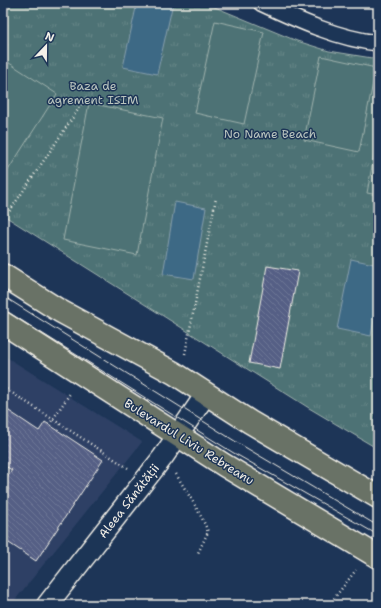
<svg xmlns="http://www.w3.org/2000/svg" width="381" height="608" font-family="'Shantell Sans',sans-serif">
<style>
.built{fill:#2e4165}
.grass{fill:url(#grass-tufts);stroke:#a0b2ae}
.garden{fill:#4d7274;stroke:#a0b2ae}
.water{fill:#3e6985;stroke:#879fad}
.building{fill:url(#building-back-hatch);stroke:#f4f1e8}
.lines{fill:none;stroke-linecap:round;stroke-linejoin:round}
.pedestrian-casing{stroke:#f4f1e8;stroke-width:18}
.minor-casing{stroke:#f4f1e8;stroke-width:23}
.primary-casing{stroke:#f4f1e8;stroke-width:25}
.path{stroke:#f4f1e8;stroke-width:2.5;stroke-dasharray:1 3;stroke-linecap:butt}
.pedestrian{stroke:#1d3557;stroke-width:15}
.minor{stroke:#1d3557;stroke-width:20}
.primary{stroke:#697266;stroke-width:22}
.tram{stroke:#f4f1e8;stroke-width:1}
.labels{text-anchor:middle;stroke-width:3;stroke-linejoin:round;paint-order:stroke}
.park-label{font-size:12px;fill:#bac5bf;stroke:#1d3557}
.street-label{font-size:12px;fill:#f4f1e8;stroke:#1d3557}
</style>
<defs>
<pattern id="grass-tufts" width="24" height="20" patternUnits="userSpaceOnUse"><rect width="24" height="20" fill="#4d7274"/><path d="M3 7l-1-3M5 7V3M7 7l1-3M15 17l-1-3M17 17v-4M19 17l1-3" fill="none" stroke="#678788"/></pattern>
<pattern id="building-back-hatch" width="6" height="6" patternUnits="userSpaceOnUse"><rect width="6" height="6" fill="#545e85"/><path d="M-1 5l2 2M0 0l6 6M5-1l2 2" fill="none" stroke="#6d7696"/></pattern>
</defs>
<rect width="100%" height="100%" fill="#1d3557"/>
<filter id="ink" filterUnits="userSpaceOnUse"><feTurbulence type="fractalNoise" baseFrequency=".025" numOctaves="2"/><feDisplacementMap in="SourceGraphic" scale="8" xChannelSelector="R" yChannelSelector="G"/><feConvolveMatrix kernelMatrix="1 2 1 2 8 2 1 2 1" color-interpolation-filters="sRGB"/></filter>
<g filter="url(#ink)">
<path class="built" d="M 3,355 L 142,442 L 11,605 L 3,605 Z"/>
<path class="grass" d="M 3,3 L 205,3 L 297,41 L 329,51 L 378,59 L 378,449 L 309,408 L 3,215 Z"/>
<g class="garden">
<path d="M 215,21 L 264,32 L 244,124 L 195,113 Z"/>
<path d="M 321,56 L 376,68 L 359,152 L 304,140 Z"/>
<path d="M 3,59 L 57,94 L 3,178 Z"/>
<path d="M 89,103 L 163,118 L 137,255 L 63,240 Z"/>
<path d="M 378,134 L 378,195 L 367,193 Z"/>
</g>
<g class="water">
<path d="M 137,3 L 173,3 L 157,74 L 123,67 Z"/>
<path d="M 175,202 L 206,208 L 194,279 L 163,274 Z"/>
<path d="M 351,259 L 378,265 L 378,297 L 371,336 L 337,329 Z"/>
</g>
<g class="building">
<path d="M 267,266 L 298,271 L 280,369 L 249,363 Z"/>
<path d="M 3,407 L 39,431 L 45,422 L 103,460 L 36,561 L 3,539 L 3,483 L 12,470 L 3,465 Z"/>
</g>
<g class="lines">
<defs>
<path id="pedestrian" d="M 261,3 C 297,20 339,39 378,43"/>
<path id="minor" d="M 47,605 L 163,457 L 206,394"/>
<g id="primary">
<path d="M 3,275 L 60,311 L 174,373 L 250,422 L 378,497"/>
<path d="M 3,323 L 224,465 L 378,557"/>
</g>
</defs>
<use href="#pedestrian" class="pedestrian-casing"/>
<use href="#minor" class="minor-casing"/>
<use href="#primary" class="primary-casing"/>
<g class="path">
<path d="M 3,221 L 88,95"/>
<path d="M 376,348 L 378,349"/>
<path d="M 185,354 L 216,198"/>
<path d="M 3,387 L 128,468"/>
<path d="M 49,425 L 71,392"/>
<path d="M 176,474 C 187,493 200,511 208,532 L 198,553"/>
<path d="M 329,605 L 356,570"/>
</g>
<use href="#pedestrian" class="pedestrian"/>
<use href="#minor" class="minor"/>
<use href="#primary" class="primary"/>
<g class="tram">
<path d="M 3,296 L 238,443 L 378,526"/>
<path d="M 3,309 L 232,452 L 378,535"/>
</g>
</g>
</g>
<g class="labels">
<g class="park-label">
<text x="93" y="90">Baza de<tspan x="93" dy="14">agrement ISIM</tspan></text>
<text x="270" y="138">No Name Beach</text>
</g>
<g class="street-label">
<text transform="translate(189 442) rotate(32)" y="4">Bulevardul Liviu Rebreanu</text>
<text transform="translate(129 501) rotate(-52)" y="4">Aleea Sănătății</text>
</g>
</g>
<rect width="381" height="608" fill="none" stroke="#1d3557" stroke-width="16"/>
<rect x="8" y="8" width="365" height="592" fill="none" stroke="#f4f1e8" stroke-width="1.5" filter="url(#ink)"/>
<g transform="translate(46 46) rotate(22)" stroke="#1d3557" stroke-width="3" paint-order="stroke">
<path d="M0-3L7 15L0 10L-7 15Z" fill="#f4f1e8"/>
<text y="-6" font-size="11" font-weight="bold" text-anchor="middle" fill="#f4f1e8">N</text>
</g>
</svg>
